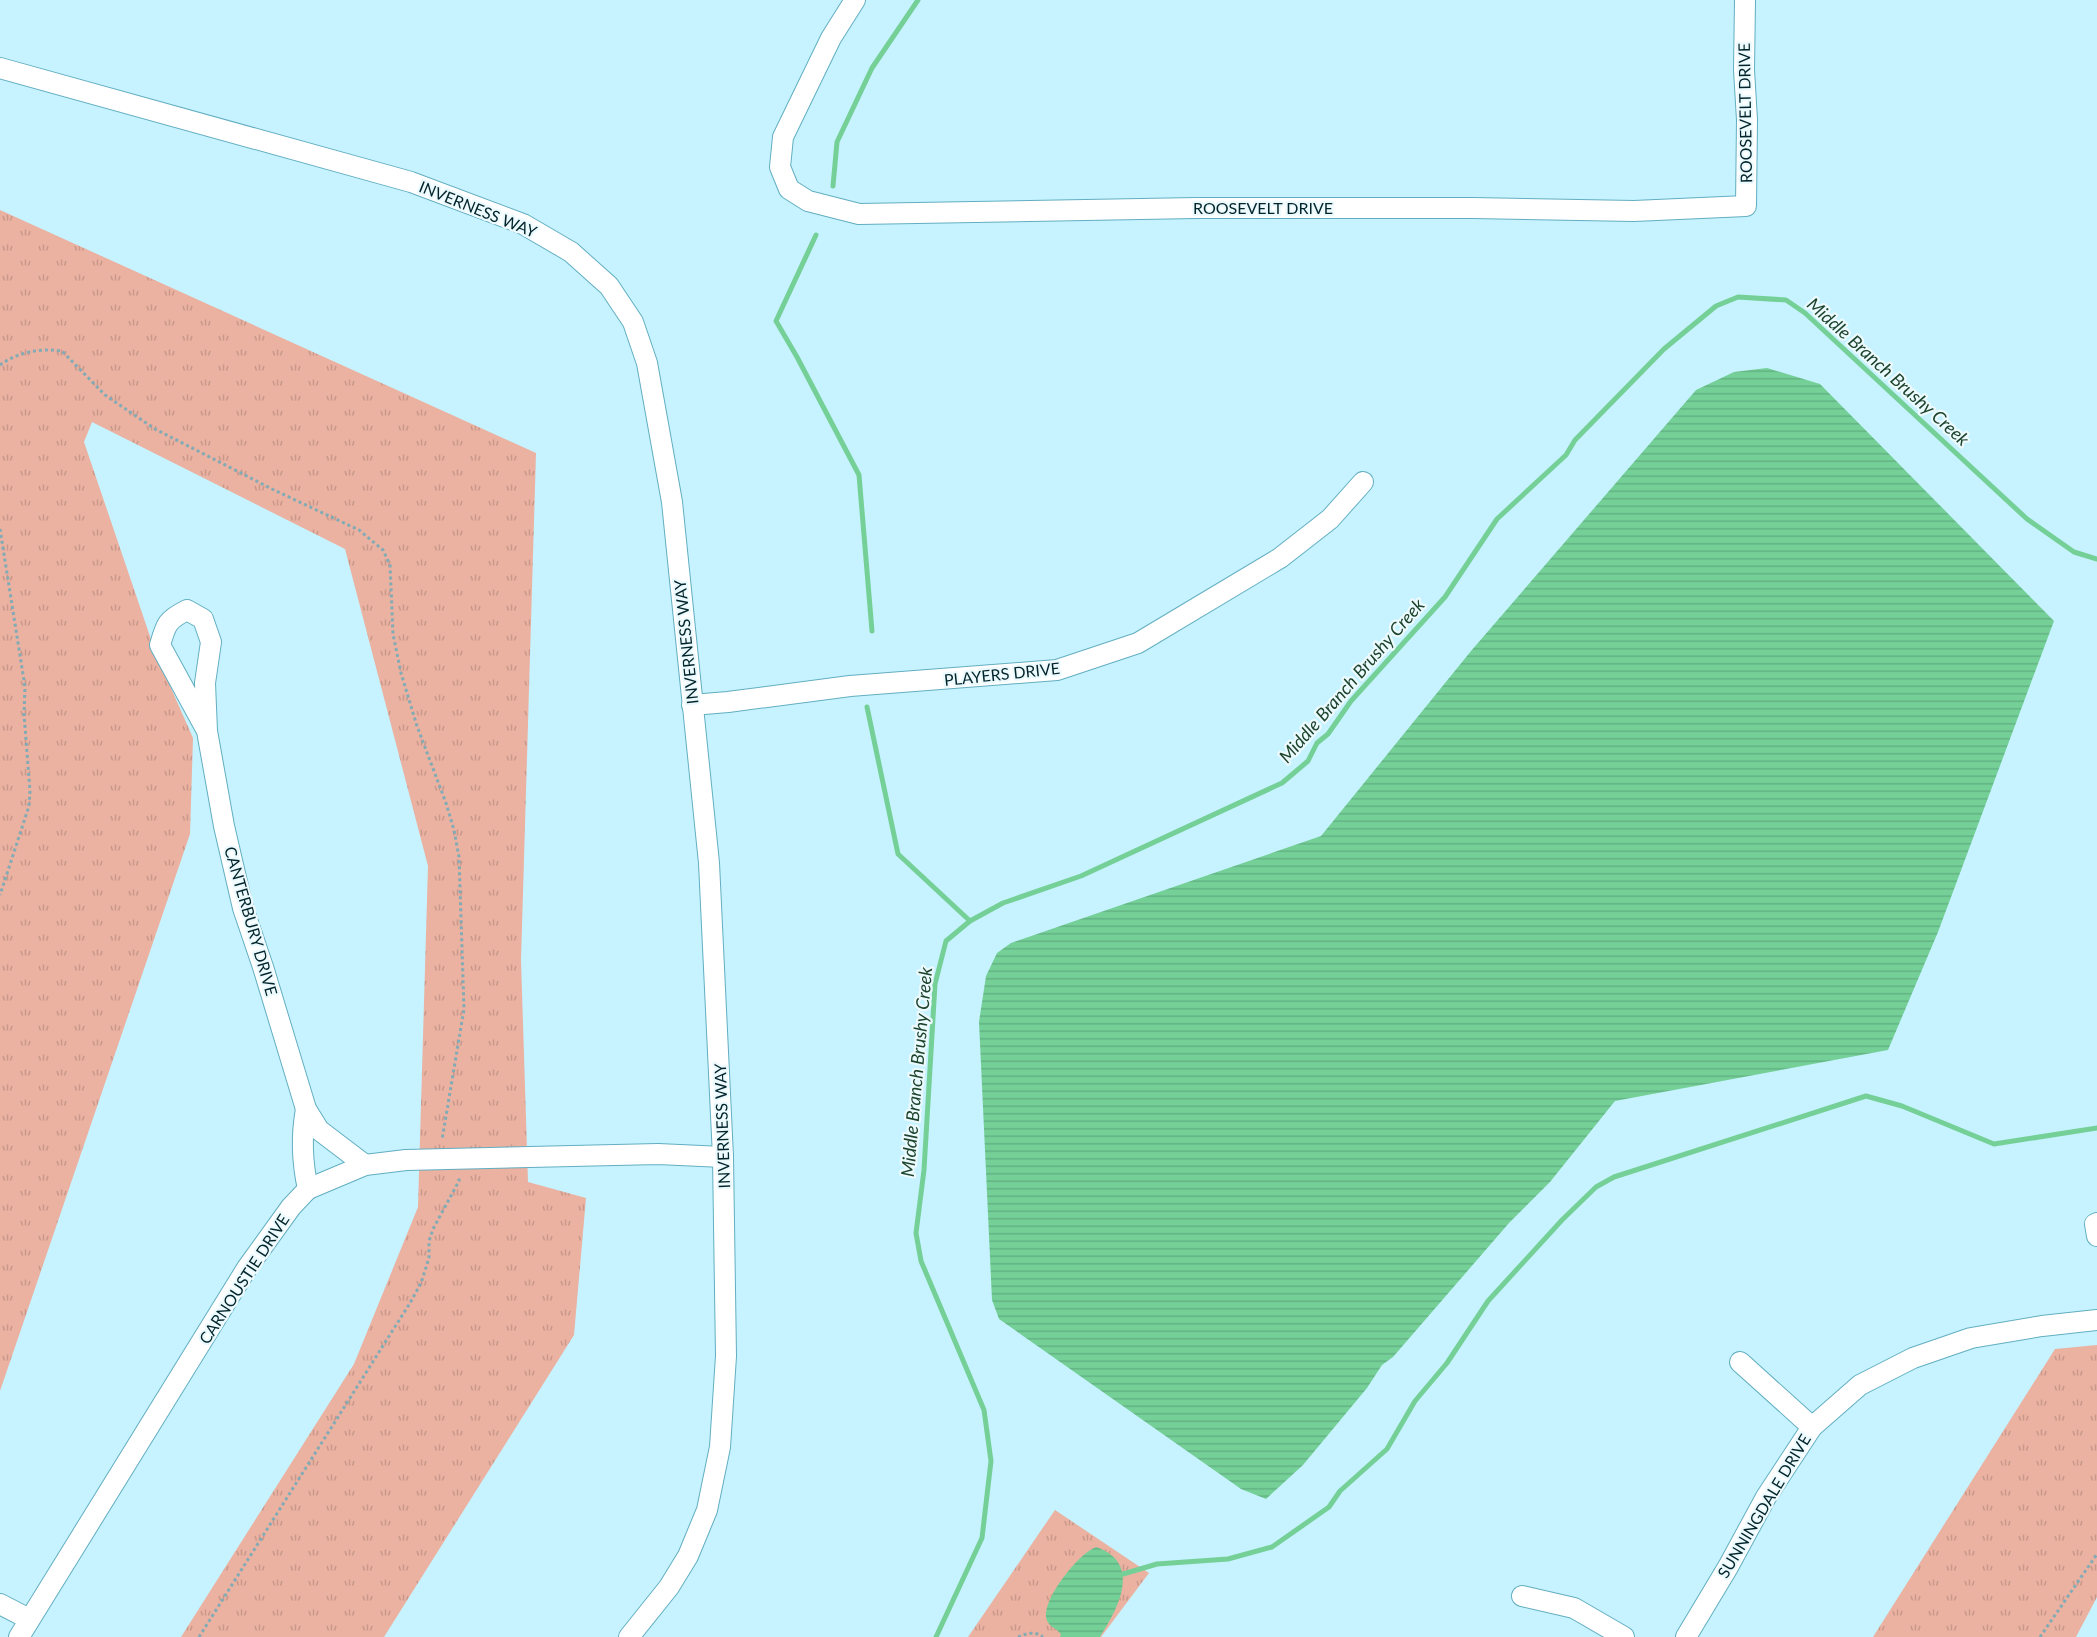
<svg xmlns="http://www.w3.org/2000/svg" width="2097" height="1637" font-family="Lato,sans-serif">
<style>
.grass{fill:url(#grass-tufts)}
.water{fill:url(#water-rules)}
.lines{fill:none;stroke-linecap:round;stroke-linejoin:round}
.stream{stroke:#75d098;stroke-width:5}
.minor-casing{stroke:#62aec1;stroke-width:22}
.path{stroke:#82abb5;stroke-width:3;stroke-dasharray:3 3;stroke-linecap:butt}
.minor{stroke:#fff;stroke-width:20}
.labels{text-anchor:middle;stroke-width:4.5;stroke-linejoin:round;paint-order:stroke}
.street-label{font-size:16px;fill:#01232a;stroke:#ecfafe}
.water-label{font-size:18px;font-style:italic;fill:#1c432c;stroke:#ecfafe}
</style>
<defs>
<pattern id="grass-tufts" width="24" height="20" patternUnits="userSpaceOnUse" patternTransform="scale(1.5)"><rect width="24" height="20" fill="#ebb1a1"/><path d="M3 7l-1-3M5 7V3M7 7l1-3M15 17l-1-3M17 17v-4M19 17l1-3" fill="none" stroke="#c8988b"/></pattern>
<pattern id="water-rules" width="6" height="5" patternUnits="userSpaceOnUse" patternTransform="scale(1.5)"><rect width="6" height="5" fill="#75d098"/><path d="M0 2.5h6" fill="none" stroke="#63b283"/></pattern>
</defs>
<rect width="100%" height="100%" fill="#c6f3ff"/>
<g class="grass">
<path d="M 0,210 L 536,453 L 521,960 L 528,1182 L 586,1198 L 574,1335 L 384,1637 L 181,1637 L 354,1364 L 418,1207 L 428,866 L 345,549 L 92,422 L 84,442 L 156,654 L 193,738 L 190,834 L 0,1391 Z"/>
<path d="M 2097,1345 L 2097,1597 L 2076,1637 L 1873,1637 L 2055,1349 Z"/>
<path d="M 1055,1510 L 1149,1573 L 1101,1637 L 968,1637 Z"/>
</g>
<g class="water">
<path d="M 1767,368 L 1820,384 L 2054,621 L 1938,932 L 1888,1050 L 1615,1101 L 1550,1182 L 1509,1223 L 1393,1357 L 1382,1365 L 1367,1388 L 1303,1465 L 1266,1499 L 1241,1489 L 999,1319 L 992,1300 L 979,1022 L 986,976 L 997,953 L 1011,943 L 1321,836 L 1471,651 L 1696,390 L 1734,372 Z"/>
<path d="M 1096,1547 C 1143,1563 1118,1609 1100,1637 L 1060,1637 L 1061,1634 C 1056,1628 1047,1626 1046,1617 C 1044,1597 1078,1554 1096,1547 Z"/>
</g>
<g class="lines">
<g class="stream">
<path d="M 833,186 L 837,142 L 872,68 L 918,0"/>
<path d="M 816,235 L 776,321 L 797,357 L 859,475 L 872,631"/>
<path d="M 867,707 L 898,854 L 970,921"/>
<path d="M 1123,1574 L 1157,1564 L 1228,1559 L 1272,1547 L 1329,1507 L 1340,1491 L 1387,1449 L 1415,1401 L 1447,1363 L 1488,1301 L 1562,1220 L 1596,1187 L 1614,1177 L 1866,1096 L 1902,1106 L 1994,1144 L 2097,1128"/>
<path d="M 936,1637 L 982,1538 L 991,1461 L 984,1410 L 921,1261 L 916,1233 L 924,1170 L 935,984 L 946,941 L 970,921 L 1003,903 L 1081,876 L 1282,783 L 1308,761 L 1317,743 L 1328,734 L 1351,701 L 1445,597 L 1497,519 L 1566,455 L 1575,440 L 1664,349 L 1716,306 L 1738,297 L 1786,300 L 1805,313 L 2027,519 L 2074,552 L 2097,559"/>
</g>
<defs>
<g id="minor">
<path d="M 855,0 L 831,38 L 783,137 L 780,167 L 789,189 L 808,201 L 859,214 L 1196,208 L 1473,208 L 1634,211 L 1746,206 L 1747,120 L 1744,70 L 1745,0"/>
<path d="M 0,68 L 411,182 L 523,224 L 571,252 L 609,286 L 633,322 L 647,363 L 672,502 L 709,863 L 723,1157 L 726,1356 L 720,1447 L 707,1510 L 688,1556 L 669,1587 L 629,1637"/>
<path d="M 692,705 L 728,702 L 850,686 L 1057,670 L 1138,643 L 1280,558 L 1330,519 L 1363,482"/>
<path d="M 207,731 L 160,645 C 166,624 167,620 187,610 L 203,619 L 211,642 L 205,683 L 207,731 L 224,826 L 243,908 L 263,967 L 306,1109 L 319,1130 L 365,1165"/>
<path d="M 306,1109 C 301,1136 302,1162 308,1189"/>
<path d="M 2097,1223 L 2095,1224 L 2097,1236"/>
<path d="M 1740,1362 L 1812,1427"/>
<path d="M 1522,1596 L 1574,1608 L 1624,1637"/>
<path d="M 0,1604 L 29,1619"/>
<path d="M 19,1637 L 247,1268 L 291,1207 L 308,1189 L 365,1165 L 406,1160 L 658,1154 L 723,1157"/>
<path d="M 1686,1637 L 1728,1567 L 1766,1497 L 1812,1427 L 1860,1385 L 1913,1358 L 1971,1338 L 2042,1326 L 2097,1320"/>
</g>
</defs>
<use href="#minor" class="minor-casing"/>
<g class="path">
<path d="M 0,365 C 18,352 40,348 62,351 L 105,395 L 155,429 L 274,490 L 359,530 L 383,550 L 390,565 L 393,634 L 401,673 L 417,726 L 446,803 L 454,830 L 459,857 L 464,1009 L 442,1140"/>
<path d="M 0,529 L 25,687 L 24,714 L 30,791 L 29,806 L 0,895"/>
<path d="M 199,1637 L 410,1303 L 421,1283 L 429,1258 L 429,1241 L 433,1229 L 459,1181 L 459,1177"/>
<path d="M 1018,1637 C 1027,1633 1035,1631 1043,1637"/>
<path d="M 2040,1637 L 2097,1554"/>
</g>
<use href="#minor" class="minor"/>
</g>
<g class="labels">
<g class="street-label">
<text transform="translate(1745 113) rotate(-91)" y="6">ROOSEVELT DRIVE</text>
<text x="1263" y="214">ROOSEVELT DRIVE</text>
<text transform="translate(478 209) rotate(22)" y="6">INVERNESS WAY</text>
<text transform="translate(686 642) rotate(-96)" y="6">INVERNESS WAY</text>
<text transform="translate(1002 674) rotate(-6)" y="6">PLAYERS DRIVE</text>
<text transform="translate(251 921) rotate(74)" y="6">CANTERBURY DRIVE</text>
<text transform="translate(722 1126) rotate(-92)" y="6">INVERNESS WAY</text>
<text transform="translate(244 1279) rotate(-57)" y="6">CARNOUSTIE DRIVE</text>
<text transform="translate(1764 1506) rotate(-59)" y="6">SUNNINGDALE DRIVE</text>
</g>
<g class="water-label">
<text transform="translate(1888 372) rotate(42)" y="6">Middle Branch Brushy Creek</text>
<text transform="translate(1352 681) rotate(-49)" y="6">Middle Branch Brushy Creek</text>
<text transform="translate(917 1072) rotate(-85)" y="6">Middle Branch Brushy Creek</text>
</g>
</g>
</svg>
